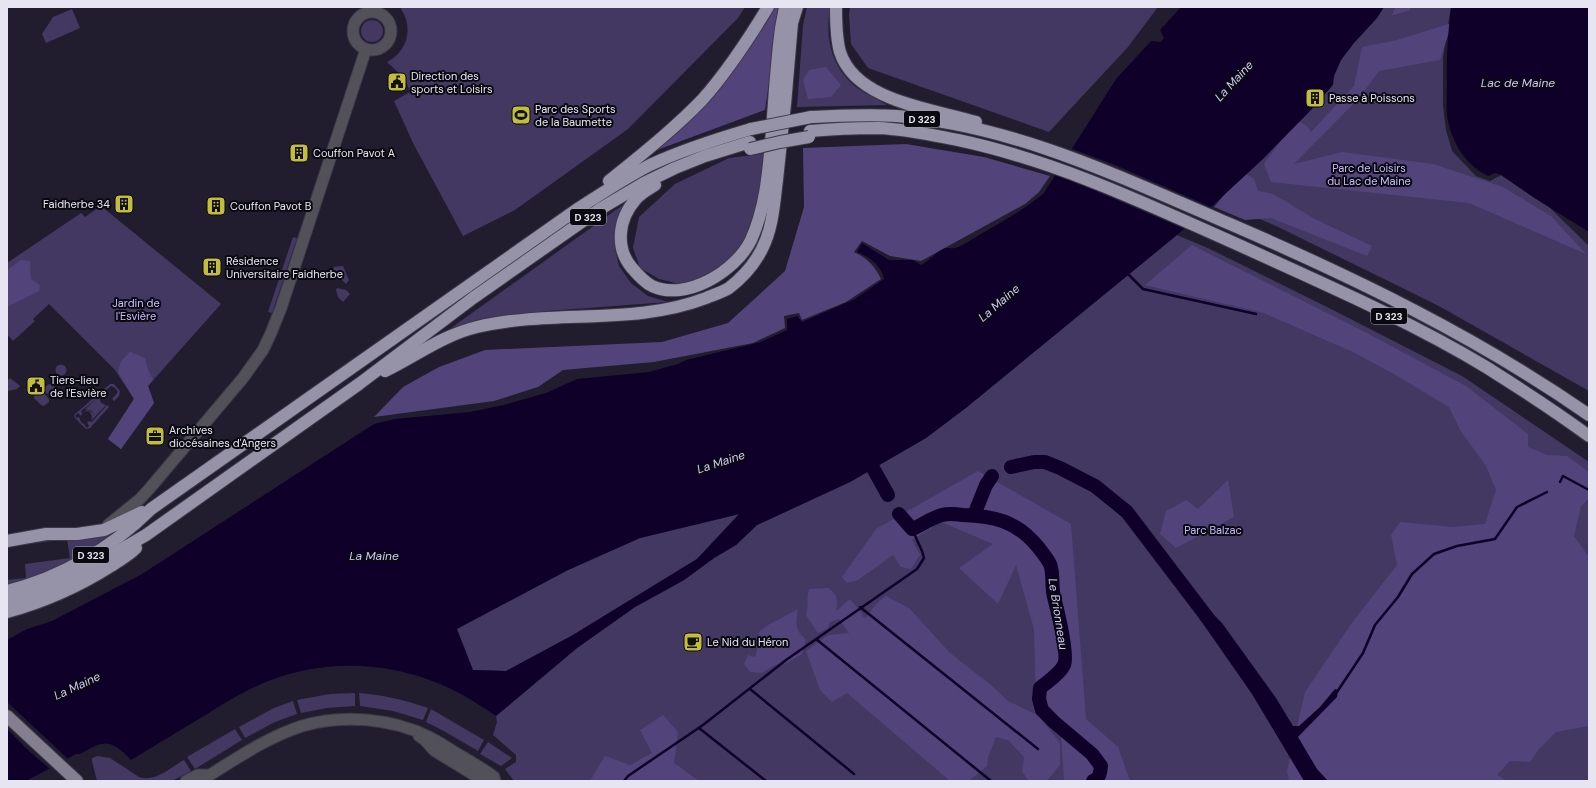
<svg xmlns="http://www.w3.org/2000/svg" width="1596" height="788" font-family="'DM Sans',sans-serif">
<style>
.green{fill:#423861;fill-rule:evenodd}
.forest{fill:#52447a}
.water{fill:#0f002a;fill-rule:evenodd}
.pier{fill:#211d2e}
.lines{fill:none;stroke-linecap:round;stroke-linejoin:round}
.stream{stroke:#0f002a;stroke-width:2.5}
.river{stroke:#0f002a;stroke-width:14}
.minor-casing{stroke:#3d3949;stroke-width:13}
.major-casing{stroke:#3d3949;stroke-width:14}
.highway-casing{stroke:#3d3949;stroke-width:14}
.minor{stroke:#525059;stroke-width:11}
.major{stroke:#837f91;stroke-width:12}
.highway{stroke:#9692a8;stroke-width:12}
.highway-bridge-casing{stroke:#3d3949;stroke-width:14;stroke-linecap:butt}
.highway-bridge{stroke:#9692a8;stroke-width:12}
.labels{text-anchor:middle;stroke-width:4;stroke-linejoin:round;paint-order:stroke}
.shield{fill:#0a0910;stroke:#a5a3ae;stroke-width:1}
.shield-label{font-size:10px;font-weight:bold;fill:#e7e5f1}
.poi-label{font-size:11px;fill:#e7e5f1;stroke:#0a0910;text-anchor:start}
.park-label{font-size:11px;fill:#cabbff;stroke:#0a0910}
.water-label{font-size:12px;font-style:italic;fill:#d1c6f9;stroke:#0a0910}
</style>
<rect width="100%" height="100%" fill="#211d2e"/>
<g class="green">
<path d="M 401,7 L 745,7 L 738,18 L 628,129 L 515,210 L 463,236 L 413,143 L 394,101 L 410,92 L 405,79 L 387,62 C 407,52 414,28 401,9 Z"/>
<path d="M 807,7 L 830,7 C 825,39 831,67 857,88 C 866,94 877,99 887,105 L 797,107 L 803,25 Z"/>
<path d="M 850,7 L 1158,7 L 1128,47 L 1049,132 L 868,68 L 851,44 L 849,14 Z"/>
<path d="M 1384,7 L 1395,7 L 1393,16 L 1409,11 L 1412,7 L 1451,7 L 1443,57 L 1443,106 L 1446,130 L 1452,151 L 1476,176 L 1490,181 L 1501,175 L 1549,207 L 1589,246 L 1589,391 L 1437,305 L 1276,226 L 1252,216 L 1246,175 L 1332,85 C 1336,52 1367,33 1384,7 Z"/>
<path d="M 72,9 L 80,28 L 46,43 L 42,34 L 53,17 Z"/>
<circle cx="372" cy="31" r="11"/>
<path d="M 768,153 L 759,212 L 749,233 L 731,261 L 704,277 L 680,284 L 659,279 L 640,268 L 633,248 L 639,217 L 675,184 L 729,158 Z"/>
<path d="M 634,197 L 617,224 L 615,248 L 619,266 L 631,283 L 648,296 L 668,302 L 547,311 L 485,318 L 451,328 Z"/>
<path d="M 101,206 L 220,303 L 221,304 L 148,386 L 154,403 L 121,449 L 108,439 L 134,399 L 115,370 L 49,304 L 33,319 L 35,321 L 13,341 L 7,334 L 7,263 L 81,213 L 85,217 Z"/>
<path d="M 1177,235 L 1210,249 L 1331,309 L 1462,376 L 1589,462 L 1589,781 L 514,781 L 505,769 L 516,762 L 516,755 L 493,735 L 497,722 L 496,716 L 577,648 L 635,607 L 684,580 L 714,558 L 736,545 L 757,525 L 850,482 L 926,438 L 967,407 Z"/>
<path d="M 293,237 L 297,238 L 272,313 L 268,312 Z"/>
<path d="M 343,266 L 349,280 L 346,284 L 333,270 L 334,267 Z"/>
<path d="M 337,288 L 346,290 L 350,294 L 343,302 L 338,297 L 336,290 Z"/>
<circle cx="61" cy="370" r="5.5"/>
<path d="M 10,378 L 20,386 L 17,389 L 8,391 L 7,390 L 7,381 Z"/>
<path d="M 49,384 L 53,385 L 58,391 L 58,393 L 53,398 L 50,397 L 44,390 L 44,388 Z"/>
<path d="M 110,384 L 114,384 L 120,391 L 119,396 L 114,401 L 112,399 L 118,392 L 114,387 L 111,386 L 105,391 L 103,390 Z"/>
<path d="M 39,391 L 42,391 L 49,399 L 49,402 L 44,406 L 41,405 L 34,398 L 34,396 Z"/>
<path d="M 97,395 L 99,397 L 81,411 L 81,413 L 87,410 L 92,412 L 94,416 L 92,411 L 85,409 L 99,397 L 101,403 L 106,405 L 90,422 L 92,422 L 107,405 L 109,407 L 90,428 L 86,429 L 75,418 L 74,415 ZM 87,411 L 90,412 L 92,417 L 91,421 L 87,422 L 89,426 L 87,428 L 85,426 L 85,425 L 81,422 L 79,417 L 77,418 L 75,416 L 78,413 L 81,416 L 83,412 Z"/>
<path d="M 740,514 L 697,559 L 573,635 L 506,671 L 472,670 L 456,629 L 568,570 L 640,538 Z"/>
<path d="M 120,528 L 90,550 L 61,567 L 7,586 L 7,580 L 26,578 L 25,564 L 70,558 L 67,539 L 13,546 L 13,545 L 34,540 Z"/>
<path d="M 355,693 L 355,706 L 327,708 L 301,713 L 297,700 L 330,694 Z"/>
<path d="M 359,693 C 383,695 405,700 428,708 L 423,720 L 393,711 L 360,706 Z"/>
<path d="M 293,701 L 297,714 L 275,722 L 245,738 L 239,727 L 274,708 Z"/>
<path d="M 431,709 L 484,740 L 478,751 L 442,730 L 426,722 Z"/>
<path d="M 235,729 L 242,740 L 195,769 L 187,757 Z"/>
<path d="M 488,742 L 512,758 L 501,766 L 480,754 Z"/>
<path d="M 98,756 L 110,758 L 139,777 C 155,783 171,767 184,760 L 191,771 L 172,781 L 97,781 L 92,761 L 92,758 Z"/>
</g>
<g class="forest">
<path d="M 771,7 L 780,7 L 765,110 L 649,153 L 687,119 Z"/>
<path d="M 1395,7 L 1412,7 L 1409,11 L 1392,16 Z"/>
<path d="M 1452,23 L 1440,60 L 1379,71 L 1361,96 L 1294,164 L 1342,152 L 1433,164 L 1503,187 L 1551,216 L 1586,254 L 1469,203 L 1271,182 L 1264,164 L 1296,120 L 1307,126 L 1311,132 L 1354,86 L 1362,47 L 1397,40 Z"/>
<path d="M 826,67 L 841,85 L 831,97 L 808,99 L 803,80 L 809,70 Z"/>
<path d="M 906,144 L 984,157 L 1050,176 L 1039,192 L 1025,204 L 921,261 L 890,256 L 862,241 L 854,252 C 867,258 875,266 881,279 L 846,302 L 802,320 L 799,313 L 784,316 L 785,328 L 753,343 L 654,362 L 563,370 L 538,387 L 494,401 L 374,417 L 403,387 L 439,367 L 485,350 L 662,342 L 728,323 L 785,271 L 804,207 L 803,148 Z"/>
<path d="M 1243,172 L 1254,179 L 1258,191 L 1273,194 L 1315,219 L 1372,246 L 1367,256 L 1271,218 L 1245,220 L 1214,207 Z"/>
<path d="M 1192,245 L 1361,330 L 1466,386 L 1528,434 L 1528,447 L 1547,455 L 1567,456 L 1589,472 L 1589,498 L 1581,506 L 1574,536 L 1589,557 L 1589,726 L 1556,732 L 1539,749 L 1530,762 L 1510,761 L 1497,775 L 1507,781 L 1289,781 L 1287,771 L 1305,692 L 1351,624 L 1397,565 L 1391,535 L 1400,522 L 1453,527 L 1485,524 L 1496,490 L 1486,466 L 1460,430 L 1449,407 L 1394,374 L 1353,352 L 1264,313 L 1145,285 Z"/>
<path d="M 21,260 L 30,261 L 31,279 L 40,285 L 39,291 L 7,307 L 7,270 Z"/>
<path d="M 130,352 L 145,358 L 148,370 L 153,380 L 148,386 L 154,403 L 121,449 L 108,439 L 134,399 L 118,372 L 121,361 Z"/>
<path d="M 978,471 L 1071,524 L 1086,719 L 1118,747 L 1130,781 L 1064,781 L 1061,734 L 1036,706 L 1034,629 L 1016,565 L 998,604 L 959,568 L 993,544 L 941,522 L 912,540 L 920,555 L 911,569 L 901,567 L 893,555 L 858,580 L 847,583 L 842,577 L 876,529 Z"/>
<path d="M 1228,480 L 1234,517 L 1176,548 L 1160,534 L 1166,511 L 1186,500 L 1198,509 Z"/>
<path d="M 828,588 C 838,595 838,600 836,611 L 850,599 L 861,612 L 863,617 L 866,618 L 876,604 L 886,596 L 909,608 L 950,653 L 991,685 L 1008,701 L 1039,716 L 1060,743 L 1060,765 L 1047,781 L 1029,781 L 1022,772 L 1024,757 L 1008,740 L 996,737 L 988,757 L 987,766 L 969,781 L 950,781 L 847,693 L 832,702 L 820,690 L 806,651 L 828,635 L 849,633 L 839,619 L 830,622 L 828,628 L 818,633 L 806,615 C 809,606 806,598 809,589 Z"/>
<path d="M 798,609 C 796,623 794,629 806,640 L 802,654 L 787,663 L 775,665 L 762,673 L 750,672 L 744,664 L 748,655 L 755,657 L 757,651 L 759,632 L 768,625 Z"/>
<path d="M 663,715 L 678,732 L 674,763 L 699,781 L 590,781 L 605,756 L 630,765 L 652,753 L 640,730 Z"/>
</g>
<g class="water">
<path d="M 1181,7 L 1384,7 L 1377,18 L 1354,43 L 1341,60 L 1334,76 L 1333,85 L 1309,112 L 1264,158 L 1211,207 L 967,407 L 926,438 L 850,482 L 757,525 L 736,545 L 714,558 L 684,580 L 635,607 L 577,648 L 496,716 C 478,704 460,692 440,684 C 382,660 315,659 257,686 C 239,694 221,705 204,716 C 180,730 156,745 131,760 C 110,738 105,740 80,754 L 76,754 L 26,781 L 7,781 L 7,640 L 27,629 L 52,621 L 142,574 L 374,424 L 395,419 L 470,412 L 504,405 L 546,393 L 577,379 L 649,372 L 678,364 L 686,360 L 761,342 L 787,330 L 787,319 L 797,316 L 802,322 L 855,299 L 884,279 C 882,266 868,256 857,252 L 862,243 L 889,260 L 913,260 L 921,265 C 929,261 934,254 943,249 C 947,247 950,249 955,248 C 963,246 972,239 979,235 C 1001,222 1024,210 1044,193 L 1116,79 L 1151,41 L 1161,42 L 1164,38 L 1160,30 ZM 739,514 L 697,559 L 573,635 L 506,671 L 473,670 L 457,629 L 568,570 L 640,538 ZM 42,734 L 43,737 L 25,747 L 23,746 Z"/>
<path d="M 1451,7 L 1589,7 L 1589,232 L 1536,199 L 1501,175 L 1495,173 L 1488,176 C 1464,164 1451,141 1447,115 C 1446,105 1447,94 1447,84 C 1446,58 1448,33 1451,7 Z"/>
<path d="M 1205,613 L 1212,613 L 1222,623 L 1276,698 L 1293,726 L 1299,726 L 1320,707 L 1335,689 L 1338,690 L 1337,697 L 1298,737 L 1317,769 L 1328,781 L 1304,781 L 1252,694 L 1199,618 Z"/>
</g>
<g class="pier">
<path d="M 1070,148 L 1115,165 L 1213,208 L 1187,230 L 1096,191 L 1053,174 Z"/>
<path d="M 7,702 L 48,740 L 69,760 L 50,769 L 29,751 L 7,729 Z"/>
</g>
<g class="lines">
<g class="stream">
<path d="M 1128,274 L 1143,289 L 1256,314"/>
<path d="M 1560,482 L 1563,476 L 1589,490"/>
<path d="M 860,607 L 1038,749"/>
<path d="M 816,639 L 991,781"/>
<path d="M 750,689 L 854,774"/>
<path d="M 1337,692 L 1363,653 L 1375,625 L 1398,597 L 1412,574 L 1434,554 L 1457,546 L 1495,539 L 1517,507 L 1547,492"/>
<path d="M 699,728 L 766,781"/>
<path d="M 624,781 L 628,776 L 703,725 L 786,660 L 917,569 L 924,558 L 922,551 L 912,529"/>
</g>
<g class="river">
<path d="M 864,452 L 888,495"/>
<path d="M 1011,467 L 1034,462 L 1045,462 L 1060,468 L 1095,486 L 1127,512 L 1216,629"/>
<path d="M 899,514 L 912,529 C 922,525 931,518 942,515 C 949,513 956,514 963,515 C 994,516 1017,521 1038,547 C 1042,552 1047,558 1050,564 C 1054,574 1051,586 1054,597 C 1057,609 1069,655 1064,665 C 1059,675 1048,681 1040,688 L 1039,699 L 1042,710 L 1054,722 L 1092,754 L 1101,766 C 1100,773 1100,778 1093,781"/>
<path d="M 974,515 L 986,485 L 992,476"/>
</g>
<defs>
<g id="minor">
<circle cx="372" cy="31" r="19"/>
<path d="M 108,525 L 140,499 L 150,488 L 243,378 L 263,350 L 271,333 L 281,308 L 366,49"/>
<path d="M 419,736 C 427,740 429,746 435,751 L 484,781"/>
<path d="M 186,781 L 198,775 L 206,775"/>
<path d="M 200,781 C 233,761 265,738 302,726 C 341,714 392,718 429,737 C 441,743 452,751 463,757 C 474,764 484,769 494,777 L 495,781"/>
</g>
<path id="major" d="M 7,716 L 77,781"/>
<g id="highway">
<path d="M 836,7 C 836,22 836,38 840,52 C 856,102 934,109 976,122"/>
<path d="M 811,117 C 839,116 867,114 896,116 C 1014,125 1122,178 1230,224 C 1355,278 1477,337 1589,415"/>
<path d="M 810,131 C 832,129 855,128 878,128 C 905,129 932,135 958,140 C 1057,161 1149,205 1241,246 C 1324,284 1408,320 1486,367 C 1521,389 1556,412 1589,436"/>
<path d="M 609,181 C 641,155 674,129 702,100 C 727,72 748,40 768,7"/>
<path d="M 655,185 C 649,189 641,193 636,199 C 618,219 615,248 632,268 C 638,275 644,282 652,286 C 686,302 736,271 751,240 C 765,209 768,176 771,143 C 774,105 776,66 781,28 L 785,7"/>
<path d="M 385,371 C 416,356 443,335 477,327 C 552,309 634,326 706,298 C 713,295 723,292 729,288 C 742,278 755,263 762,249 C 773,228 774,203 777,180 C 783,128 788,76 792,23 L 797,7"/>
<path d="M 7,541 L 46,534 L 77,534 L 104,530 L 142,512"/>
<path d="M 7,591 C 60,578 112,548 151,509 L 579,208 C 602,193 625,178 650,165 C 682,150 717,139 751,129"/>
<path d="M 7,602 L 54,587 L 78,575 L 146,535 L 359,384 L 473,298 L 600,209 L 644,183 L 675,168 L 705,156 L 750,142"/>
<path d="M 7,612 C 44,602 78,587 111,566 C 119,561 129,555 136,548"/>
</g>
</defs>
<use href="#minor" class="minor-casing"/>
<use href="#major" class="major-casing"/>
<use href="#highway" class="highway-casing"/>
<use href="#minor" class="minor"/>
<use href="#major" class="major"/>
<use href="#highway" class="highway"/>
<defs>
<g id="highway-bridge">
<path d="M 751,129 L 811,117"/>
<path d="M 750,149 L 780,142 L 809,137"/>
</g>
</defs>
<use href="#highway-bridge" class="highway-bridge-casing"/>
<use href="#highway-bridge" class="highway-bridge"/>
</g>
<defs>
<symbol id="civic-square" viewBox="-11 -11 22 22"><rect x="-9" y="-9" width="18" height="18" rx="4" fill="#c3bd3e" stroke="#0a0910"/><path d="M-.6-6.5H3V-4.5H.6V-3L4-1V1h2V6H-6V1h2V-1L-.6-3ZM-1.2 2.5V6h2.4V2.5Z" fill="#111"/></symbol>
<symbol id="building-square" viewBox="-11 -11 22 22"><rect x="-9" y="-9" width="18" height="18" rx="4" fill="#c3bd3e" stroke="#0a0910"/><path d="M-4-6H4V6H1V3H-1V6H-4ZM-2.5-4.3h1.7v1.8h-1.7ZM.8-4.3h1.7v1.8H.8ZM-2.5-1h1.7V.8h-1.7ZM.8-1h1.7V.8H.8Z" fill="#111"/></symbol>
<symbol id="stadium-square" viewBox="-11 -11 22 22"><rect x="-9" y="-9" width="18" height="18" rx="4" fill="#c3bd3e" stroke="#0a0910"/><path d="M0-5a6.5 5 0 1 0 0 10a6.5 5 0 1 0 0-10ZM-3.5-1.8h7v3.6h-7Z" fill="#111"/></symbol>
<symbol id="office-square" viewBox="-11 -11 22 22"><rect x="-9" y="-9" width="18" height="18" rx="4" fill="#c3bd3e" stroke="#0a0910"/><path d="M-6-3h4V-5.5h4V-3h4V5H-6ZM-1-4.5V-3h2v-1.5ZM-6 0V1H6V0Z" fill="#111"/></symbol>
<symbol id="cafe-square" viewBox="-11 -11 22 22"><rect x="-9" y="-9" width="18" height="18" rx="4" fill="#c3bd3e" stroke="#0a0910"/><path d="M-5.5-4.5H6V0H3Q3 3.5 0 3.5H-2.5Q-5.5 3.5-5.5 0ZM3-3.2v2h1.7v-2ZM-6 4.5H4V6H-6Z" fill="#111"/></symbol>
</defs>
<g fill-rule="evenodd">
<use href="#civic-square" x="386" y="71" width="22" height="22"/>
<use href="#building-square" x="1304" y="87" width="22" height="22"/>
<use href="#stadium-square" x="510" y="104" width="22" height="22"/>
<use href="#building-square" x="288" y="142" width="22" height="22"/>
<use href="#building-square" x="113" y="193" width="22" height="22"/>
<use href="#building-square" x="205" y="195" width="22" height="22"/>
<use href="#building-square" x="201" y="256" width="22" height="22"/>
<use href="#civic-square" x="25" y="375" width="22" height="22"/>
<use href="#office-square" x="144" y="425" width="22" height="22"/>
<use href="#cafe-square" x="682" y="631" width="22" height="22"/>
</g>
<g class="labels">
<g class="shield">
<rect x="904" y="111" width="36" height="16" rx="3"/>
<rect x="570" y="209" width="36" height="16" rx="3"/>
<rect x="1371" y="308" width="36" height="16" rx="3"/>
<rect x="73" y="547" width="36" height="16" rx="3"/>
</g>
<g class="shield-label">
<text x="922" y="123">D 323</text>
<text x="588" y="221">D 323</text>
<text x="1389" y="320">D 323</text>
<text x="91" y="559">D 323</text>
</g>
<g class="poi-label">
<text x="411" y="80">Direction des<tspan x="411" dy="13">sports et Loisirs</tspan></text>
<text x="1329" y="102">Passe à Poissons</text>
<text x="535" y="113">Parc des Sports<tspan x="535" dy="13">de la Baumette</tspan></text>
<text x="313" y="157">Couffon Pavot A</text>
<text x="110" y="208" text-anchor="end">Faidherbe 34</text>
<text x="230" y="210">Couffon Pavot B</text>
<text x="226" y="265">Résidence<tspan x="226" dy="13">Universitaire Faidherbe</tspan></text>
<text x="50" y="384">Tiers-lieu<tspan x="50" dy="13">de l'Esvière</tspan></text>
<text x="169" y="434">Archives<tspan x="169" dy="13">diocésaines d'Angers</tspan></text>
<text x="707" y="646">Le Nid du Héron</text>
</g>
<g class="park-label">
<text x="1369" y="172">Parc de Loisirs<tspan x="1369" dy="13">du Lac de Maine</tspan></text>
<text x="136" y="307">Jardin de<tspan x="136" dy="13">l'Esvière</tspan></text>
<text x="1213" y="534">Parc Balzac</text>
</g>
<g class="water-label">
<text transform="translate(1234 81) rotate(-47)" y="4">La Maine</text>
<text x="1518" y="87">Lac de Maine</text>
<text transform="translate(999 303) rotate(-41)" y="4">La Maine</text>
<text transform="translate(721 462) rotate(-18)" y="4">La Maine</text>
<text x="374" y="560">La Maine</text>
<text transform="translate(1058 614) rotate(81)" y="4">Le Brionneau</text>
<text transform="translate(77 686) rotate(-25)" y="4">La Maine</text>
</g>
</g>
<rect width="1596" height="788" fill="none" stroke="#e7e5f1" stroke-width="16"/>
</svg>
